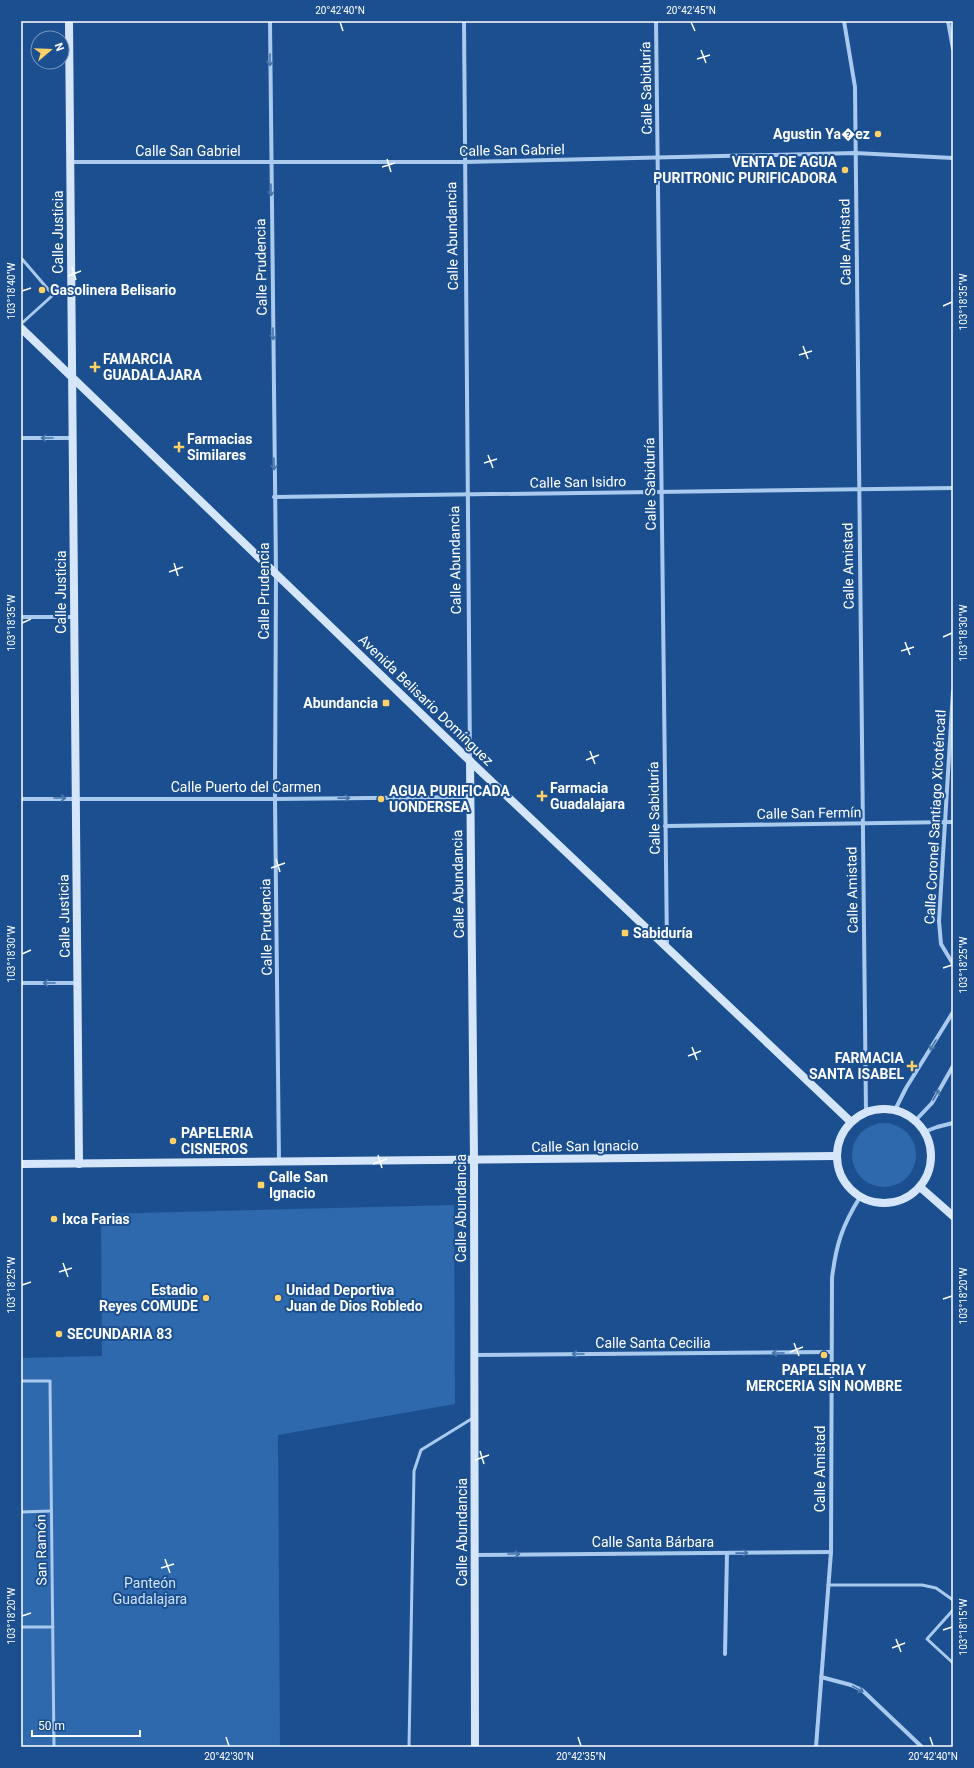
<svg xmlns="http://www.w3.org/2000/svg" width="974" height="1768" font-family="Roboto,sans-serif">
<style>
.green{fill:#2e69ad}
.lines{fill:none;stroke-linecap:round;stroke-linejoin:round}
.lane{stroke:#a9c9ee;stroke-width:3}
.street{stroke:#a9c9ee;stroke-width:4}
.secondary{stroke:#d6e6fa;stroke-width:8}
.oneway{stroke:#4674ac}
.ticks{fill:none;stroke:#fff;stroke-width:1.5}
.poi-dot{fill:#ffd166;stroke:#1b4f8f;stroke-width:1.5}
.labels{text-anchor:middle;stroke-width:4;stroke-linejoin:round;paint-order:stroke}
.street-label{font-size:14px;fill:#fff;stroke:#1b4f8f}
.poi-label{font-size:14px;font-weight:bold;fill:#fff;stroke:#1b4f8f;text-anchor:start}
.park-label{font-size:14px;fill:#cfe3fa;stroke:#1b4f8f}
.neatline{fill:none;stroke:#fff;stroke-width:1.5}
.ticks-label{font-size:10px;text-anchor:middle;fill:#fff}
</style>
<rect width="100%" height="100%" fill="#1b4f8f"/>
<g class="green">
<circle cx="884" cy="1155" r="32"/>
<path d="M 454,1205 L 455,1404 L 278,1435 L 280,1747 L 21,1747 L 21,1358 L 102,1356 L 101,1214 Z"/>
</g>
<g class="lines">
<g class="lane">
<path d="M 21,260 L 22,259 L 53,295"/>
<path d="M 21,324 L 53,295 L 70,294"/>
<path d="M 21,1381 L 50,1381 L 54,1747"/>
<path d="M 21,1512 L 51,1511"/>
<path d="M 828,1585 L 922,1585 L 936,1588 L 953,1600"/>
<path d="M 953,1610 L 927,1639 L 953,1663"/>
<path d="M 21,1627 L 53,1627"/>
<path d="M 409,1747 L 414,1471 L 421,1450 L 473,1418"/>
</g>
<g class="street">
<path d="M 270,21 L 276,573 L 275,799 L 279,1162"/>
<path d="M 464,21 L 470,760"/>
<path d="M 656,21 L 667,947"/>
<path d="M 844,21 L 855,87 L 866,1113"/>
<path d="M 948,21 L 953,49"/>
<path d="M 70,162 L 464,162 L 855,153 L 953,158"/>
<path d="M 21,438 L 72,438"/>
<path d="M 274,497 L 953,488"/>
<path d="M 21,617 L 74,617"/>
<path d="M 953,691 L 939,921 L 941,944 L 953,964"/>
<path d="M 21,799 L 275,799 L 470,797"/>
<path d="M 665,826 L 953,822"/>
<path d="M 21,983 L 77,983"/>
<path d="M 895,1110 L 906,1088 L 953,1012"/>
<path d="M 915,1121 L 932,1103 L 953,1066"/>
<path d="M 924,1132 L 937,1127 L 953,1123"/>
<path d="M 475,1355 L 831,1352"/>
<path d="M 475,1555 L 831,1552"/>
<path d="M 725,1654 L 727,1553"/>
<path d="M 821,1677 L 851,1685 L 862,1690 L 922,1747"/>
<path d="M 816,1747 L 831,1552 L 832,1278 C 836,1245 842,1226 860,1197"/>
</g>
<g class="secondary">
<path d="M 69,21 L 79,1164"/>
<path d="M 21,328 L 470,761 L 851,1122"/>
<path d="M 470,761 L 474,1160 L 475,1747"/>
<circle cx="884" cy="1156" r="47"/>
<path d="M 21,1164 L 837,1156"/>
<path d="M 920,1187 L 953,1216"/>
</g>
</g>
<defs><path id="oneway-shaft" d="M-6 0H5M1.5-3L5.5 0L1.5 3" fill="none" stroke-width="1.6" stroke-linecap="round" stroke-linejoin="round"/></defs>
<g class="oneway">
<use href="#oneway-shaft" transform="translate(270 60) rotate(90)"/>
<use href="#oneway-shaft" transform="translate(271 190) rotate(89)"/>
<use href="#oneway-shaft" transform="translate(273 334) rotate(89)"/>
<use href="#oneway-shaft" transform="translate(47 438) rotate(180)"/>
<use href="#oneway-shaft" transform="translate(274 464) rotate(89)"/>
<use href="#oneway-shaft" transform="translate(60 798)"/>
<use href="#oneway-shaft" transform="translate(344 798) rotate(-1)"/>
<use href="#oneway-shaft" transform="translate(49 983) rotate(-180)"/>
<use href="#oneway-shaft" transform="translate(933 1045) rotate(121)"/>
<use href="#oneway-shaft" transform="translate(936 1095) rotate(-60)"/>
<use href="#oneway-shaft" transform="translate(778 1353) rotate(180)"/>
<use href="#oneway-shaft" transform="translate(578 1354) rotate(180)"/>
<use href="#oneway-shaft" transform="translate(742 1553) rotate(-1)"/>
<use href="#oneway-shaft" transform="translate(514 1554)"/>
<use href="#oneway-shaft" transform="translate(858 1689) rotate(29)"/>
</g>
<path class="ticks" d="M 340,22 L 343,31M 691,22 L 695,31M 701,50 L 706,63M 697,59 L 710,55M 387,159 L 391,172M 382,167 L 395,163M 72,267 L 76,280M 68,276 L 81,271M 22,291 L 31,288M 943,306 L 952,302M 803,346 L 808,359M 799,355 L 812,351M 488,455 L 493,468M 484,463 L 497,459M 174,563 L 178,576M 169,572 L 183,567M 22,623 L 31,619M 943,637 L 952,633M 905,642 L 910,655M 901,651 L 914,647M 590,751 L 595,764M 586,760 L 599,755M 276,859 L 280,872M 271,868 L 285,863M 22,954 L 31,950M 943,968 L 952,965M 692,1047 L 697,1060M 688,1056 L 701,1051M 378,1155 L 382,1168M 373,1164 L 387,1159M 63,1263 L 68,1277M 59,1272 L 72,1268M 22,1285 L 31,1282M 943,1299 L 952,1296M 794,1343 L 799,1356M 790,1352 L 803,1347M 480,1451 L 484,1464M 475,1460 L 489,1455M 165,1559 L 170,1573M 161,1568 L 174,1564M 22,1616 L 31,1613M 943,1630 L 952,1627M 896,1639 L 901,1652M 892,1648 L 905,1643M 226,1737 L 229,1746M 578,1737 L 581,1746M 930,1737 L 933,1746"/>
<g class="poi-dot">
<circle cx="878" cy="134" r="4"/>
<circle cx="845" cy="170" r="4"/>
<circle cx="42" cy="290" r="4"/>
<path d="M93 361h4v4h4v4h-4v4h-4v-4h-4v-4h4z"/>
<path d="M177 441h4v4h4v4h-4v4h-4v-4h-4v-4h4z"/>
<rect x="382" y="699" width="8" height="8" rx="2"/>
<path d="M540 790h4v4h4v4h-4v4h-4v-4h-4v-4h4z"/>
<circle cx="381" cy="799" r="4"/>
<rect x="621" y="929" width="8" height="8" rx="2"/>
<path d="M910 1060h4v4h4v4h-4v4h-4v-4h-4v-4h4z"/>
<circle cx="173" cy="1141" r="4"/>
<rect x="257" y="1181" width="8" height="8" rx="2"/>
<circle cx="54" cy="1219" r="4"/>
<circle cx="206" cy="1298" r="4"/>
<circle cx="278" cy="1298" r="4"/>
<circle cx="59" cy="1334" r="4"/>
<circle cx="824" cy="1355" r="4"/>
</g>
<g class="labels">
<g class="street-label">
<text transform="translate(646 88) rotate(-91)" y="5">Calle Sabiduría</text>
<text transform="translate(512 150) rotate(-1)" y="5">Calle San Gabriel</text>
<text x="188" y="156">Calle San Gabriel</text>
<text transform="translate(58 232) rotate(-90)" y="5">Calle Justicia</text>
<text transform="translate(452 236) rotate(-91)" y="5">Calle Abundancia</text>
<text transform="translate(845 242) rotate(-91)" y="5">Calle Amistad</text>
<text transform="translate(261 267) rotate(-91)" y="5">Calle Prudencia</text>
<text transform="translate(578 482) rotate(-1)" y="5">Calle San Isidro</text>
<text transform="translate(650 484) rotate(-91)" y="5">Calle Sabiduría</text>
<text transform="translate(455 560) rotate(-91)" y="5">Calle Abundancia</text>
<text transform="translate(848 566) rotate(-91)" y="5">Calle Amistad</text>
<text transform="translate(264 591) rotate(-90)" y="5">Calle Prudencia</text>
<text transform="translate(61 592) rotate(-90)" y="5">Calle Justicia</text>
<text transform="translate(426 700) rotate(44)" y="5">Avenida Belisario Domínguez</text>
<text x="246" y="792">Calle Puerto del Carmen</text>
<text transform="translate(654 808) rotate(-91)" y="5">Calle Sabiduría</text>
<text transform="translate(809 813) rotate(-1)" y="5">Calle San Fermín</text>
<text transform="translate(935 817) rotate(-87)" y="5">Calle Coronel Santiago Xicoténcatl</text>
<text transform="translate(458 884) rotate(-91)" y="5">Calle Abundancia</text>
<text transform="translate(852 890) rotate(-91)" y="5">Calle Amistad</text>
<text transform="translate(64 916) rotate(-91)" y="5">Calle Justicia</text>
<text transform="translate(266 927) rotate(-91)" y="5">Calle Prudencia</text>
<text transform="translate(585 1146) rotate(-1)" y="5">Calle San Ignacio</text>
<text transform="translate(461 1208) rotate(-90)" y="5">Calle Abundancia</text>
<text x="653" y="1348">Calle Santa Cecilia</text>
<text transform="translate(820 1469) rotate(-90)" y="5">Calle Amistad</text>
<text transform="translate(462 1532) rotate(-90)" y="5">Calle Abundancia</text>
<text x="653" y="1547">Calle Santa Bárbara</text>
<text transform="translate(41 1550) rotate(-91)" y="5">San Ramón</text>
</g>
<g class="poi-label">
<text x="870" y="139" text-anchor="end">Agustin Ya�ez</text>
<text x="837" y="167" text-anchor="end">VENTA DE AGUA<tspan x="837" dy="16">PURITRONIC PURIFICADORA</tspan></text>
<text x="50" y="295">Gasolinera Belisario</text>
<text x="103" y="364">FAMARCIA<tspan x="103" dy="16">GUADALAJARA</tspan></text>
<text x="187" y="444">Farmacias<tspan x="187" dy="16">Similares</tspan></text>
<text x="378" y="708" text-anchor="end">Abundancia</text>
<text x="550" y="793">Farmacia<tspan x="550" dy="16">Guadalajara</tspan></text>
<text x="389" y="796">AGUA PURIFICADA<tspan x="389" dy="16">UONDERSEA</tspan></text>
<text x="633" y="938">Sabiduría</text>
<text x="904" y="1063" text-anchor="end">FARMACIA<tspan x="904" dy="16">SANTA ISABEL</tspan></text>
<text x="181" y="1138">PAPELERIA<tspan x="181" dy="16">CISNEROS</tspan></text>
<text x="269" y="1182">Calle San<tspan x="269" dy="16">Ignacio</tspan></text>
<text x="62" y="1224">Ixca Farias</text>
<text x="198" y="1295" text-anchor="end">Estadio<tspan x="198" dy="16">Reyes COMUDE</tspan></text>
<text x="286" y="1295">Unidad Deportiva<tspan x="286" dy="16">Juan de Dios Robledo</tspan></text>
<text x="67" y="1339">SECUNDARIA 83</text>
<text x="824" y="1375" text-anchor="middle">PAPELERIA Y<tspan x="824" dy="16">MERCERIA SIN NOMBRE</tspan></text>
</g>
<g class="park-label">
<text x="150" y="1588">Panteón<tspan x="150" dy="16">Guadalajara</tspan></text>
</g>
</g>
<rect width="974" height="1768" fill="none" stroke="#1b4f8f" stroke-width="44"/>
<g transform="translate(50 50) rotate(71)"><circle r="19" fill="#1b4f8f" stroke="#7695bc"/>
<path d="M0-3L7 15L0 10L-7 15Z" fill="#ffd166"/>
<text y="-6" font-size="11" font-weight="bold" text-anchor="middle" fill="#ffffff">N</text>
</g>
<path d="M32 1730v6h108v-6" fill="none" stroke="#ffffff" stroke-width="2"/>
<text x="38" y="1730" font-size="12" fill="#ffffff" stroke="#1b4f8f" stroke-width="3" paint-order="stroke">50 m</text>
<rect x="22" y="22" width="930" height="1724" class="neatline"/>
<g class="ticks-label">
<text x="340" y="14">20°42'40"N</text>
<text x="691" y="14">20°42'45"N</text>
<text transform="translate(11 291) rotate(-90)" y="4">103°18'40"W</text>
<text transform="translate(963 302) rotate(-90)" y="4">103°18'35"W</text>
<text transform="translate(11 623) rotate(-90)" y="4">103°18'35"W</text>
<text transform="translate(963 633) rotate(-90)" y="4">103°18'30"W</text>
<text transform="translate(11 954) rotate(-90)" y="4">103°18'30"W</text>
<text transform="translate(963 965) rotate(-90)" y="4">103°18'25"W</text>
<text transform="translate(11 1285) rotate(-90)" y="4">103°18'25"W</text>
<text transform="translate(963 1296) rotate(-90)" y="4">103°18'20"W</text>
<text transform="translate(11 1616) rotate(-90)" y="4">103°18'20"W</text>
<text transform="translate(963 1627) rotate(-90)" y="4">103°18'15"W</text>
<text x="229" y="1760">20°42'30"N</text>
<text x="581" y="1760">20°42'35"N</text>
<text x="933" y="1760">20°42'40"N</text>
</g>
</svg>
